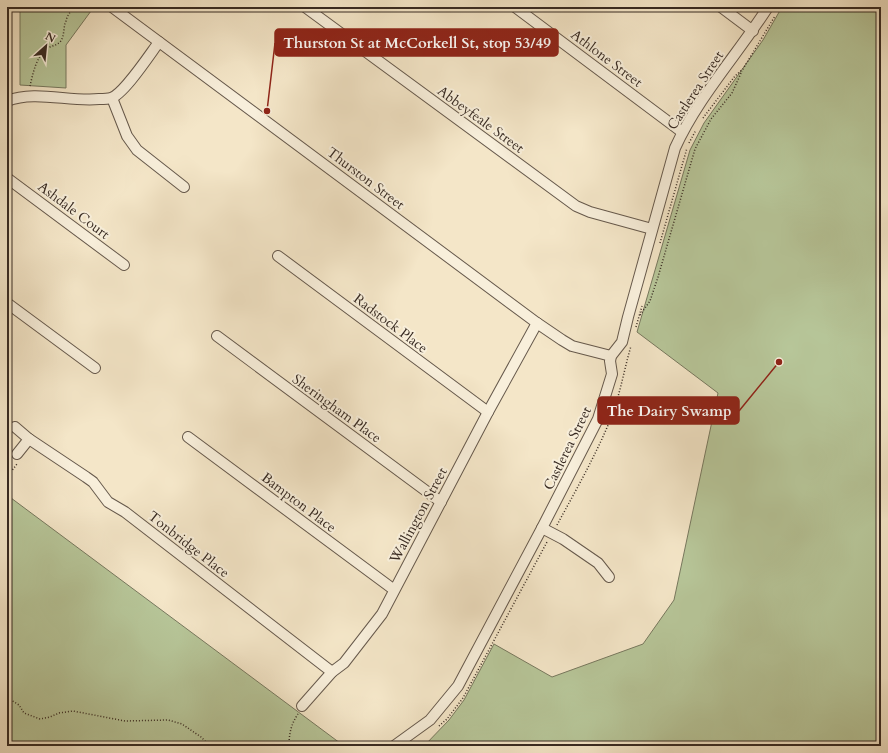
<svg xmlns="http://www.w3.org/2000/svg" width="888" height="753" font-family="Cardo,serif">
<style>
.green{fill:#b7c699;stroke:#77785e}
.lines{fill:none;stroke-linecap:round;stroke-linejoin:round}
.minor-casing{stroke:#66594c;stroke-width:12}
.path{stroke:#372a22;stroke-width:1.5;stroke-dasharray:1 2;stroke-linecap:butt}
.minor{stroke:#f8efdb;stroke-width:10}
.labels{text-anchor:middle;stroke-width:4;stroke-linejoin:round;paint-order:stroke}
.street-label{font-size:14px;fill:#372a22;stroke:#f8efdb}
.leader{fill:none;stroke:#8f2418;stroke-width:1.5}
.callout-dot{fill:#8f2418;stroke:#f8efdb;stroke-width:1.5}
.callout{fill:#8f2418;stroke:#8f2418;stroke-width:1.5}
.callout-label{font-size:15px;text-anchor:middle;font-weight:bold;fill:#fff}
</style>
<rect width="100%" height="100%" fill="#f4e6c8"/>
<filter id="stains"><feTurbulence type="fractalNoise" baseFrequency=".005" numOctaves="4"/><feColorMatrix values="0 0 0 0 .2 0 0 0 0 .09 0 0 0 0 .02 0 0 0 .5 -.17"/></filter>
<radialGradient id="worn" r=".72"><stop offset=".6" stop-color="#630" stop-opacity="0"/><stop offset="1" stop-color="#630" stop-opacity=".3"/></radialGradient>
<g class="green">
<path d="M 25,7 L 81,7 L 91,11 L 66,45 L 66,88 L 20,85 L 20,10 L 25,10 Z"/>
<path d="M 782,7 L 881,7 L 881,746 L 424,746 L 449,720 L 464,700 L 494,644 L 552,677 L 643,644 L 674,600 L 718,393 L 637,332 L 690,150 L 704,123 L 763,40 Z"/>
<path d="M 7,495 L 344,746 L 7,746 Z"/>
</g>
<g class="lines">
<defs>
<g id="minor">
<path d="M 112,7 L 537,323 L 562,340 L 572,346 L 611,356"/>
<path d="M 305,7 L 576,206 L 590,212 L 652,229"/>
<path d="M 515,7 L 682,132"/>
<path d="M 721,7 L 753,31"/>
<path d="M 112,98 L 127,136 L 137,150 L 184,187"/>
<path d="M 7,101 C 35,90 69,102 99,99 C 103,99 108,99 111,98 C 124,94 150,54 159,42"/>
<path d="M 7,178 L 124,265"/>
<path d="M 278,256 L 488,412"/>
<path d="M 7,303 L 95,368"/>
<path d="M 217,336 L 441,502"/>
<path d="M 15,427 L 29,439 L 86,477 L 93,482 L 108,502 L 125,512 L 332,672"/>
<path d="M 188,437 L 393,589"/>
<path d="M 17,454 L 29,439"/>
<path d="M 542,528 L 563,539 L 598,563 L 609,577"/>
<path d="M 302,706 L 332,672 L 344,663 L 382,614 L 488,412 L 537,323"/>
<path d="M 394,746 L 430,720 L 458,686 L 542,528 L 598,419 L 612,374 L 610,361 L 611,356 L 622,342 L 628,317 L 675,148 C 698,97 738,54 768,7"/>
</g>
</defs>
<use href="#minor" class="minor-casing"/>
<g class="path">
<path d="M 30,86 C 33,73 36,58 46,49 C 50,46 56,46 60,42 C 65,36 63,27 66,21 C 67,15 71,12 73,7"/>
<path d="M 703,118 L 735,76 L 743,69 L 775,16"/>
<path d="M 689,143 L 696,130"/>
<path d="M 660,243 L 687,148"/>
<path d="M 640,315 L 650,301 L 658,277 L 695,149 L 711,119 L 732,93 L 742,71"/>
<path d="M 636,327 L 642,306"/>
<path d="M 7,477 L 17,464"/>
<path d="M 557,525 C 576,490 596,455 611,418 C 620,395 624,370 631,346"/>
<path d="M 7,700 L 11,700 L 19,705 L 24,713 L 40,719 L 50,717 L 59,713 L 73,711 L 125,721 L 168,720 L 182,724 L 201,737 L 210,746"/>
<path d="M 439,726 L 447,719 L 463,698 L 547,542"/>
<path d="M 289,746 C 289,734 291,724 298,714"/>
<path d="M 412,746 L 417,743"/>
</g>
<use href="#minor" class="minor"/>
</g>
<g class="labels">
<g class="street-label">
<text transform="translate(607 58) rotate(37)" y="5">Athlone Street</text>
<text transform="translate(695 90) rotate(-57)" y="5">Castlerea Street</text>
<text transform="translate(481 119) rotate(36)" y="5">Abbeyfeale Street</text>
<text transform="translate(366 178) rotate(37)" y="5">Thurston Street</text>
<text transform="translate(74 210) rotate(37)" y="5">Ashdale Court</text>
<text transform="translate(391 323) rotate(37)" y="5">Radstock Place</text>
<text transform="translate(337 408) rotate(36)" y="5">Sheringham Place</text>
<text transform="translate(567 448) rotate(-64)" y="5">Castlerea Street</text>
<text transform="translate(299 502) rotate(37)" y="5">Bampton Place</text>
<text transform="translate(418 515) rotate(-62)" y="5">Wallington Street</text>
<text transform="translate(189 544) rotate(38)" y="5">Tonbridge Place</text>
</g>
</g>
<path class="leader" d="M267 111L275 43M779 362L739 411"/>
<g class="callout-dot">
<circle cx="267" cy="111" r="4"/>
<circle cx="779" cy="362" r="4"/>
</g>
<g class="callout">
<rect x="275" y="29" width="283" height="27" rx="4"/>
<rect x="598" y="397" width="141" height="27" rx="4"/>
</g>
<g class="callout-label">
<text x="417" y="48">Thurston St at McCorkell St, stop 53/49</text>
<text x="669" y="416">The Dairy Swamp</text>
</g>
<rect width="888" height="753" fill="none" stroke="#f4e6c8" stroke-width="24"/>
<rect x="8" y="8" width="872" height="737" fill="none" stroke="#372a22" stroke-width="2"/>
<rect x="12" y="12" width="864" height="729" fill="none" stroke="#372a22"/>
<g transform="translate(46 46) rotate(27)" stroke="#f8efdb" stroke-width="3" paint-order="stroke">
<path d="M0-3L7 15L0 10L-7 15Z" fill="#372a22"/>
<text y="-6" font-size="11" font-weight="bold" text-anchor="middle" fill="#372a22">N</text>
</g>
<rect width="100%" height="100%" filter="url(#stains)"/>
<rect width="100%" height="100%" fill="url(#worn)"/>
</svg>
